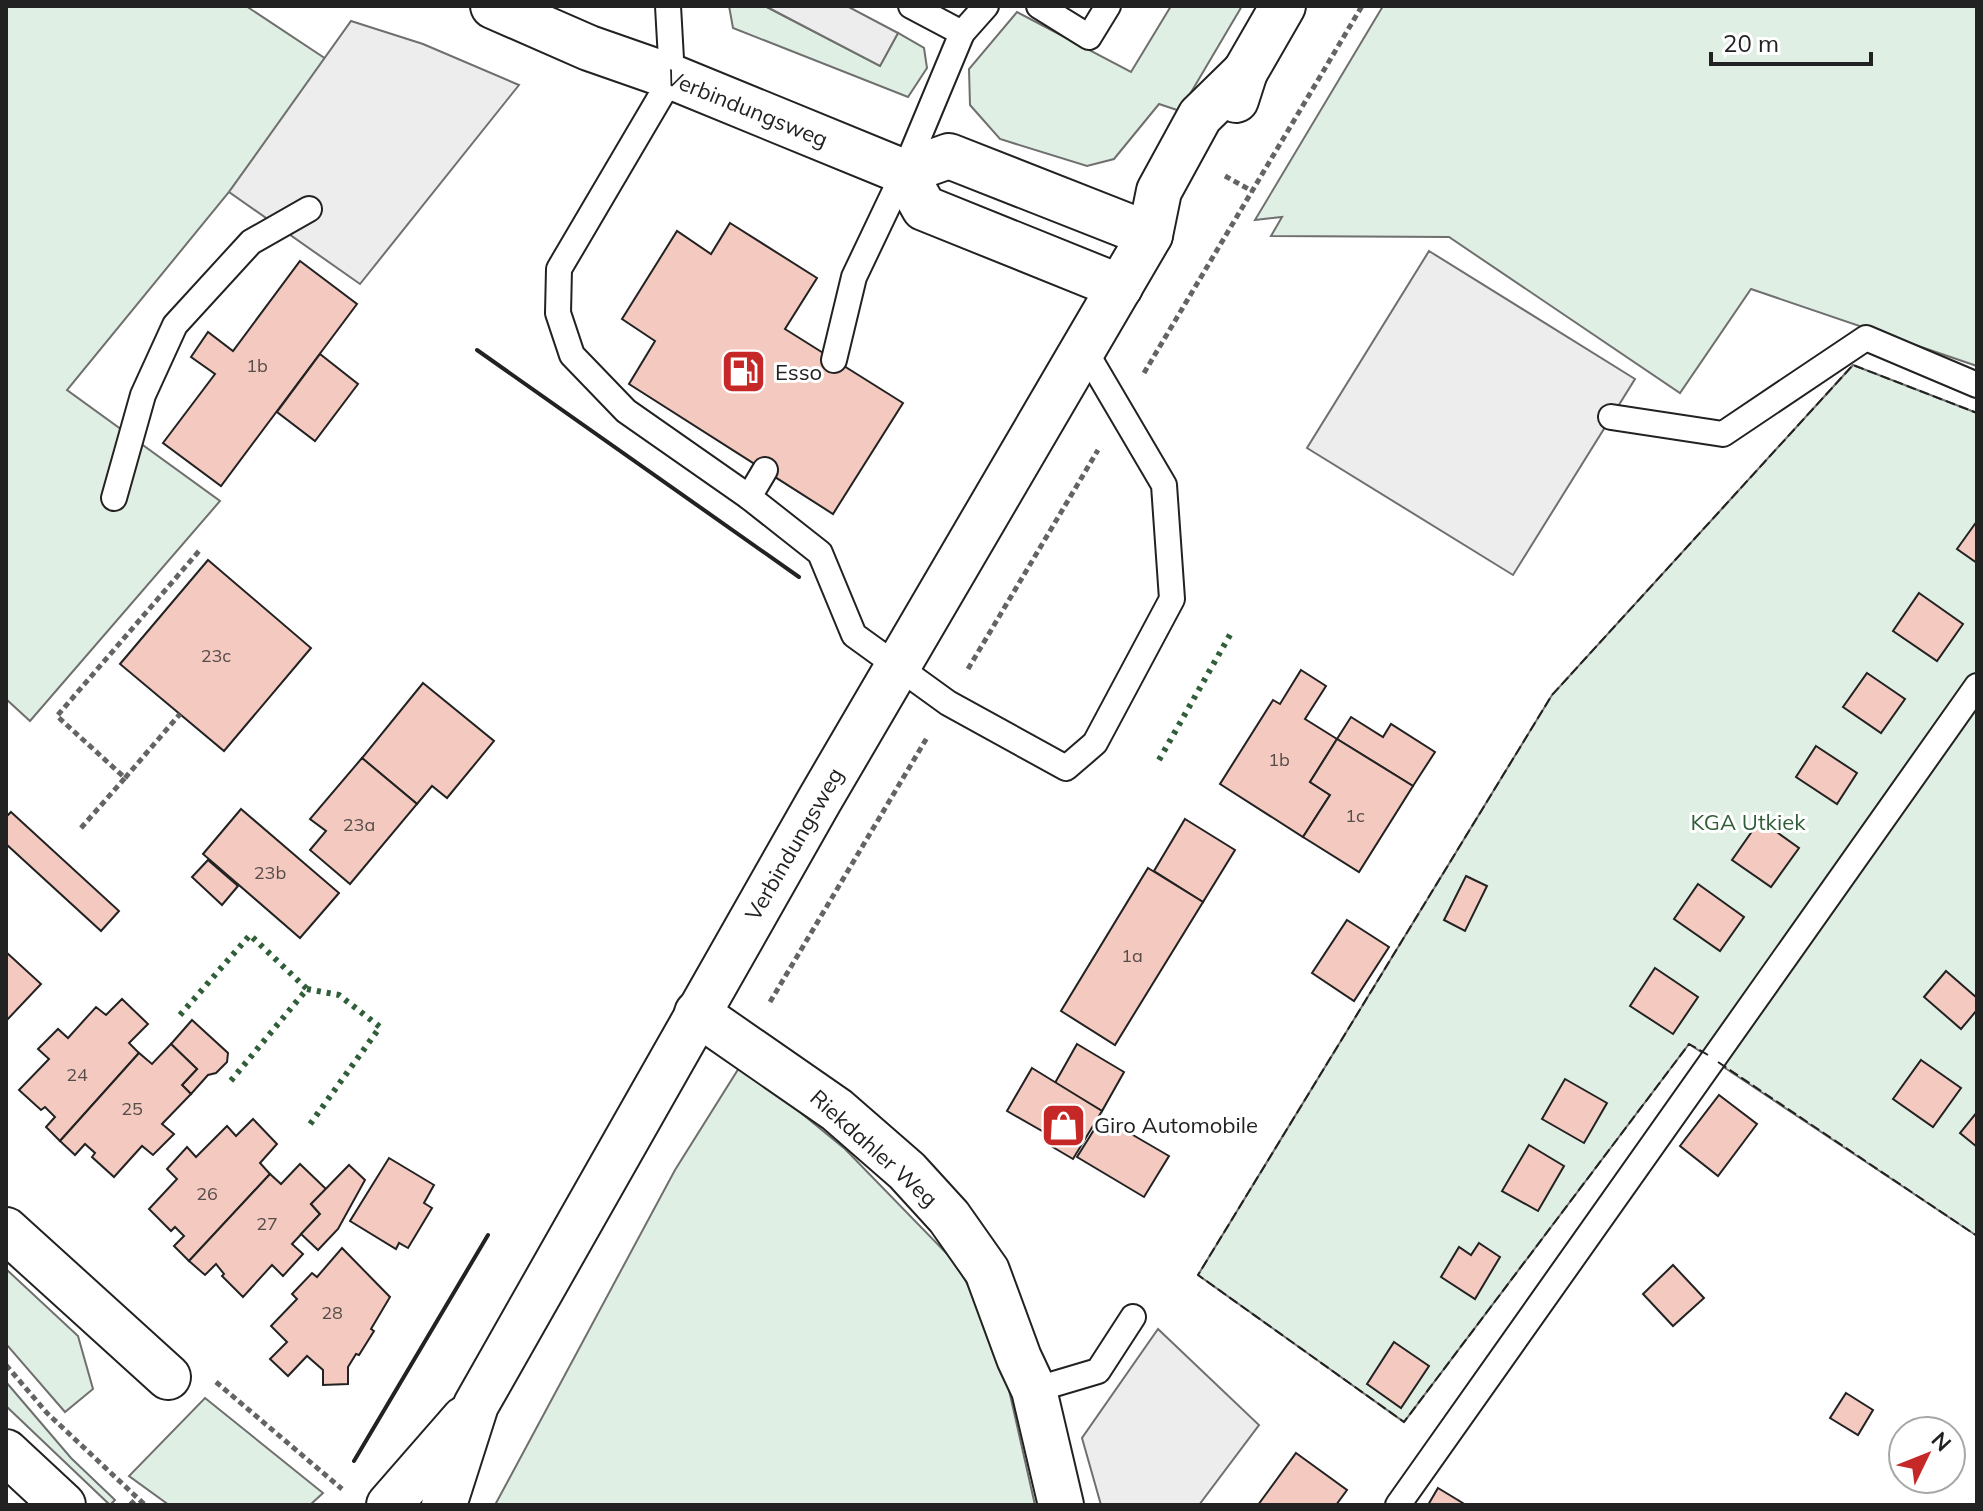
<svg xmlns="http://www.w3.org/2000/svg" width="1983" height="1511" font-family="Mulish,sans-serif">
<style>
.green{fill:#e0efe3;stroke:#6f6f6f;stroke-width:2}
.parking{fill:#ededed;stroke:#6f6f6f;stroke-width:2}
.building{fill:#f3c9c0;stroke:#222;stroke-width:2}
.lines{fill:none;stroke-linecap:round;stroke-linejoin:round}
.lane-casing{stroke:#222;stroke-width:28}
.street-casing{stroke:#222;stroke-width:48}
.secondary-casing{stroke:#222;stroke-width:48}
.primary-casing{stroke:#222;stroke-width:48}
.path{stroke:#646464;stroke-width:5;stroke-dasharray:6 4;stroke-linecap:butt}
.lane{stroke:#fff;stroke-width:24}
.street{stroke:#fff;stroke-width:44}
.secondary{stroke:#fff;stroke-width:44}
.primary{stroke:#fff;stroke-width:44}
.hedge{stroke:#2f5e38;stroke-width:6;stroke-dasharray:4 6;stroke-linecap:butt}
.fence{stroke:#222;stroke-width:2;stroke-dasharray:10 4;stroke-linecap:butt}
.wall{stroke:#222;stroke-width:4}
.labels{text-anchor:middle;stroke-width:6;stroke-linejoin:round;paint-order:stroke}
.number-label{font-size:18px;fill:#564c4a}
.street-label{font-size:22px;fill:#222;stroke:#fff}
.poi-label{font-size:22px;fill:#222;stroke:#fff;text-anchor:start}
.park-label{font-size:22px;fill:#2f5e38;stroke:#fff}
</style>
<rect width="100%" height="100%" fill="#fff"/>
<g class="green">
<path d="M 246,6 L 326,59 L 229,192 L 67,390 L 220,501 L 30,721 L 6,699 L 6,7 Z"/>
<path d="M 729,6 L 765,6 L 880,66 L 898,33 L 924,48 L 927,68 L 908,97 L 733,28 Z"/>
<path d="M 1171,6 L 1242,6 L 1180,111 L 1159,104 L 1114,159 L 1087,166 L 1000,139 L 970,105 L 969,69 L 1017,12 L 1131,72 Z"/>
<path d="M 1383,6 L 1977,6 L 1977,366 L 1751,289 L 1680,393 L 1449,237 L 1271,236 L 1282,217 L 1255,220 Z"/>
<path d="M 1853,365 L 1977,413 L 1977,1236 L 1689,1044 L 1404,1422 L 1198,1275 L 1552,695 Z"/>
<path d="M 739,1068 L 773,1090 L 845,1149 L 955,1262 L 997,1337 L 1035,1505 L 495,1505 L 675,1170 Z"/>
<path d="M 6,1269 L 78,1336 L 93,1389 L 65,1412 L 6,1344 Z"/>
<path d="M 6,1382 L 71,1458 L 115,1500 L 110,1505 L 6,1406 Z"/>
<path d="M 205,1398 L 323,1493 L 310,1505 L 169,1505 L 129,1476 Z"/>
</g>
<g class="parking">
<path d="M 765,6 L 847,6 L 898,33 L 880,66 Z"/>
<path d="M 351,21 L 423,44 L 519,85 L 360,284 L 229,192 Z"/>
<path d="M 1429,251 L 1635,379 L 1513,575 L 1307,448 Z"/>
<path d="M 1158,1329 L 1259,1425 L 1199,1505 L 1101,1505 L 1082,1438 Z"/>
</g>
<g class="building">
<path d="M 730,223 L 817,278 L 785,329 L 903,403 L 833,514 L 629,384 L 655,341 L 622,319 L 677,231 L 711,254 Z"/>
<path d="M 300,261 L 357,304 L 221,486 L 163,443 L 215,374 L 191,357 L 208,332 L 233,351 Z"/>
<path d="M 320,354 L 358,384 L 315,441 L 277,412 Z"/>
<path d="M 1977,521 L 1977,563 L 1957,549 Z"/>
<path d="M 208,560 L 311,648 L 224,751 L 120,664 Z"/>
<path d="M 1919,593 L 1963,624 L 1937,661 L 1893,631 Z"/>
<path d="M 1301,670 L 1326,686 L 1305,719 L 1337,739 L 1310,782 L 1330,795 L 1303,837 L 1220,784 L 1273,700 L 1280,704 Z"/>
<path d="M 1867,673 L 1905,699 L 1881,733 L 1843,707 Z"/>
<path d="M 423,683 L 494,741 L 447,798 L 432,786 L 417,804 L 362,758 Z"/>
<path d="M 1351,717 L 1383,737 L 1391,724 L 1435,752 L 1413,786 L 1337,739 Z"/>
<path d="M 1337,739 L 1413,786 L 1359,872 L 1303,837 L 1330,795 L 1310,782 Z"/>
<path d="M 1816,746 L 1857,773 L 1837,804 L 1796,777 Z"/>
<path d="M 362,758 L 417,804 L 350,884 L 310,850 L 326,831 L 310,819 Z"/>
<path d="M 241,809 L 339,893 L 300,938 L 203,854 Z"/>
<path d="M 11,812 L 119,911 L 101,931 L 6,844 L 6,817 Z"/>
<path d="M 1185,819 L 1235,850 L 1203,902 L 1154,871 Z"/>
<path d="M 1760,820 L 1799,848 L 1771,887 L 1732,860 Z"/>
<path d="M 208,860 L 238,886 L 222,905 L 192,877 Z"/>
<path d="M 1148,868 L 1203,902 L 1115,1045 L 1061,1011 Z"/>
<path d="M 1466,876 L 1487,886 L 1465,931 L 1444,920 Z"/>
<path d="M 1698,884 L 1744,917 L 1720,951 L 1674,919 Z"/>
<path d="M 1347,920 L 1389,947 L 1354,1001 L 1312,973 Z"/>
<path d="M 6,952 L 41,984 L 6,1021 Z"/>
<path d="M 1655,968 L 1698,997 L 1673,1034 L 1630,1006 Z"/>
<path d="M 1946,971 L 1977,998 L 1977,1010 L 1961,1029 L 1924,997 Z"/>
<path d="M 122,999 L 148,1024 L 129,1043 L 139,1053 L 60,1141 L 46,1127 L 55,1117 L 45,1107 L 41,1110 L 19,1090 L 49,1059 L 38,1049 L 58,1029 L 68,1038 L 96,1007 L 106,1015 Z"/>
<path d="M 192,1020 L 228,1053 L 227,1062 L 216,1073 L 208,1075 L 191,1094 L 182,1085 L 197,1069 L 171,1044 Z"/>
<path d="M 171,1044 L 197,1069 L 182,1085 L 191,1094 L 162,1124 L 174,1134 L 153,1155 L 142,1146 L 114,1177 L 92,1157 L 95,1153 L 85,1144 L 75,1155 L 60,1141 L 139,1053 L 152,1064 Z"/>
<path d="M 1077,1044 L 1124,1072 L 1102,1111 L 1055,1083 Z"/>
<path d="M 1921,1060 L 1961,1088 L 1933,1127 L 1893,1099 Z"/>
<path d="M 1032,1068 L 1102,1111 L 1073,1159 L 1051,1146 L 1056,1139 L 1007,1111 Z"/>
<path d="M 1565,1079 L 1607,1103 L 1584,1143 L 1542,1119 Z"/>
<path d="M 1719,1095 L 1757,1124 L 1718,1176 L 1680,1146 Z"/>
<path d="M 1977,1112 L 1977,1147 L 1960,1133 Z"/>
<path d="M 1102,1117 L 1169,1156 L 1144,1197 L 1077,1157 Z"/>
<path d="M 253,1119 L 277,1144 L 260,1163 L 270,1174 L 189,1261 L 174,1246 L 184,1236 L 175,1227 L 171,1231 L 149,1209 L 177,1179 L 167,1169 L 187,1147 L 196,1157 L 227,1126 L 236,1136 Z"/>
<path d="M 1529,1145 L 1564,1166 L 1538,1211 L 1502,1191 Z"/>
<path d="M 389,1158 L 434,1185 L 424,1203 L 432,1208 L 408,1248 L 399,1243 L 396,1249 L 350,1221 Z"/>
<path d="M 300,1164 L 326,1189 L 311,1204 L 320,1214 L 292,1244 L 303,1254 L 283,1276 L 272,1265 L 243,1297 L 222,1276 L 224,1274 L 216,1264 L 205,1275 L 189,1261 L 270,1174 L 281,1184 Z"/>
<path d="M 349,1165 L 365,1180 L 338,1229 L 318,1250 L 301,1234 L 320,1214 L 311,1204 Z"/>
<path d="M 1479,1243 L 1500,1257 L 1475,1299 L 1441,1277 L 1459,1247 L 1471,1255 Z"/>
<path d="M 342,1248 L 390,1297 L 371,1329 L 374,1331 L 359,1355 L 356,1354 L 348,1367 L 348,1384 L 323,1385 L 323,1370 L 307,1356 L 288,1376 L 270,1359 L 287,1342 L 271,1326 L 297,1299 L 292,1294 L 312,1273 L 317,1277 Z"/>
<path d="M 1673,1265 L 1704,1298 L 1673,1326 L 1643,1294 Z"/>
<path d="M 1394,1342 L 1429,1366 L 1401,1408 L 1367,1384 Z"/>
<path d="M 1846,1393 L 1873,1410 L 1858,1435 L 1830,1418 Z"/>
<path d="M 1296,1453 L 1347,1490 L 1336,1505 L 1258,1505 Z"/>
<path d="M 1438,1488 L 1466,1505 L 1428,1505 Z"/>
</g>
<g class="lines">
<defs>
<g id="lane">
<path d="M 668,6 L 672,77 L 559,269 L 558,313 L 572,355 L 626,411 L 749,497"/>
<path d="M 1039,6 L 1089,37 L 1108,6"/>
<path d="M 962,33 L 986,6"/>
<path d="M 834,360 L 854,277 L 904,172 L 962,33 L 911,6"/>
<path d="M 1611,417 L 1723,434 L 1866,338 L 1977,385"/>
<path d="M 765,470 L 749,497 L 820,553 L 854,635 L 948,703 L 1066,768 L 1095,743 L 1172,599 L 1164,485 L 1084,349"/>
<path d="M 114,498 L 143,395 L 175,325 L 251,242 L 309,209"/>
<path d="M 1034,1390 L 1098,1371 L 1133,1317"/>
<path d="M 1398,1505 L 1977,686"/>
</g>
<g id="street">
<path d="M 493,6 L 589,48 L 672,77 L 904,172 L 924,208 L 1120,287"/>
<path d="M 904,172 L 949,156 L 1150,235"/>
<path d="M 697,1013 L 837,1110 L 907,1171 L 949,1217 L 987,1271 L 1019,1358 L 1034,1390 L 1061,1505"/>
<path d="M 6,1230 L 168,1377"/>
</g>
<g id="secondary">
<path d="M 1236,100 L 1245,72 L 1283,6"/>
<path d="M 389,1505 L 464,1419"/>
<path d="M 444,1505 L 476,1405 L 819,801 L 1150,235 L 1159,191 L 1200,116 L 1245,72"/>
</g>
<path id="primary" d="M 6,1452 L 63,1505"/>
</defs>
<use href="#lane" class="lane-casing"/>
<use href="#street" class="street-casing"/>
<use href="#secondary" class="secondary-casing"/>
<use href="#primary" class="primary-casing"/>
<g class="path">
<path d="M 1225,176 L 1252,191"/>
<path d="M 1144,373 L 1362,6"/>
<path d="M 968,669 L 1098,450"/>
<path d="M 125,778 L 180,714"/>
<path d="M 81,828 L 125,778 L 57,716 L 199,551"/>
<path d="M 770,1002 L 928,736"/>
<path d="M 6,1365 L 47,1413 L 145,1505"/>
<path d="M 216,1382 L 342,1489"/>
<path d="M 130,1505 L 136,1499"/>
</g>
<use href="#lane" class="lane"/>
<use href="#street" class="street"/>
<use href="#secondary" class="secondary"/>
<use href="#primary" class="primary"/>
<g class="hedge">
<path d="M 1159,760 L 1231,633"/>
<path d="M 307,989 L 339,995 L 380,1027 L 308,1127"/>
<path d="M 180,1015 L 250,935 L 307,989 L 229,1083"/>
</g>
<g class="fence">
<path d="M 1708,1055 L 1689,1044 L 1404,1422 L 1198,1275 L 1552,695 L 1853,365 L 1977,413"/>
<path d="M 1718,1062 L 1977,1236"/>
</g>
<g class="wall">
<path d="M 477,350 L 799,577"/>
<path d="M 354,1461 L 488,1235"/>
</g>
</g>
<defs>
<symbol id="fuel-square" viewBox="-11 -11 22 22"><rect x="-9" y="-9" width="18" height="18" rx="4" fill="#c62828" stroke="#fff"/><path d="M-5.5-6h7V0h2V4h1.3V-2.5L3-4.5l.8-.8L6-3V5H2.5V1h-1V6h-7ZM-4.2-4.7v3.2H.2V-4.7Z" fill="#fff"/></symbol>
<symbol id="shop-square" viewBox="-11 -11 22 22"><rect x="-9" y="-9" width="18" height="18" rx="4" fill="#c62828" stroke="#fff"/><path d="M-5-2.5h2.3a2.7 3.5 0 0 1 5.4 0H5L5.5 6h-11ZM-1.5-2.5h3a1.5 2.3 0 0 0-3 0Z" fill="#fff"/></symbol>
</defs>
<g fill-rule="evenodd">
<use href="#fuel-square" x="718" y="346" width="51" height="51"/>
<use href="#shop-square" x="1038" y="1100" width="51" height="51"/>
</g>
<g class="labels">
<g class="number-label">
<text x="257" y="372">1b</text>
<text x="216" y="662">23c</text>
<text x="1279" y="766">1b</text>
<text x="1355" y="822">1c</text>
<text x="359" y="831">23a</text>
<text x="270" y="879">23b</text>
<text x="1132" y="962">1a</text>
<text x="77" y="1081">24</text>
<text x="132" y="1115">25</text>
<text x="207" y="1200">26</text>
<text x="267" y="1230">27</text>
<text x="332" y="1319">28</text>
</g>
<g class="street-label">
<text transform="translate(747 108) rotate(22)" y="8">Verbindungsweg</text>
<text transform="translate(794 844) rotate(-60)" y="8">Verbindungsweg</text>
<text transform="translate(874 1148) rotate(42)" y="8">Riekdahler Weg</text>
</g>
<g class="poi-label">
<text x="775" y="380">Esso</text>
<text x="1094" y="1133">Giro Automobile</text>
</g>
<g class="park-label">
<text x="1748" y="830">KGA Utkiek</text>
</g>
</g>
<rect width="1983" height="1511" fill="none" stroke="#222222" stroke-width="16"/>
<g transform="translate(1927 1455) rotate(47)"><circle r="38" fill="#ffffff" stroke="#a7a7a7" stroke-width="2"/>
<path d="M0-6L14 30L0 20L-14 30Z" fill="#c62828"/>
<text y="-12" font-size="22" font-weight="bold" text-anchor="middle" fill="#222222">N</text>
</g>
<path d="M1711 52v12h160v-12" fill="none" stroke="#222222" stroke-width="4"/>
<text x="1723" y="52" font-size="24" fill="#222222" stroke="#ffffff" stroke-width="6" paint-order="stroke">20 m</text>
</svg>
